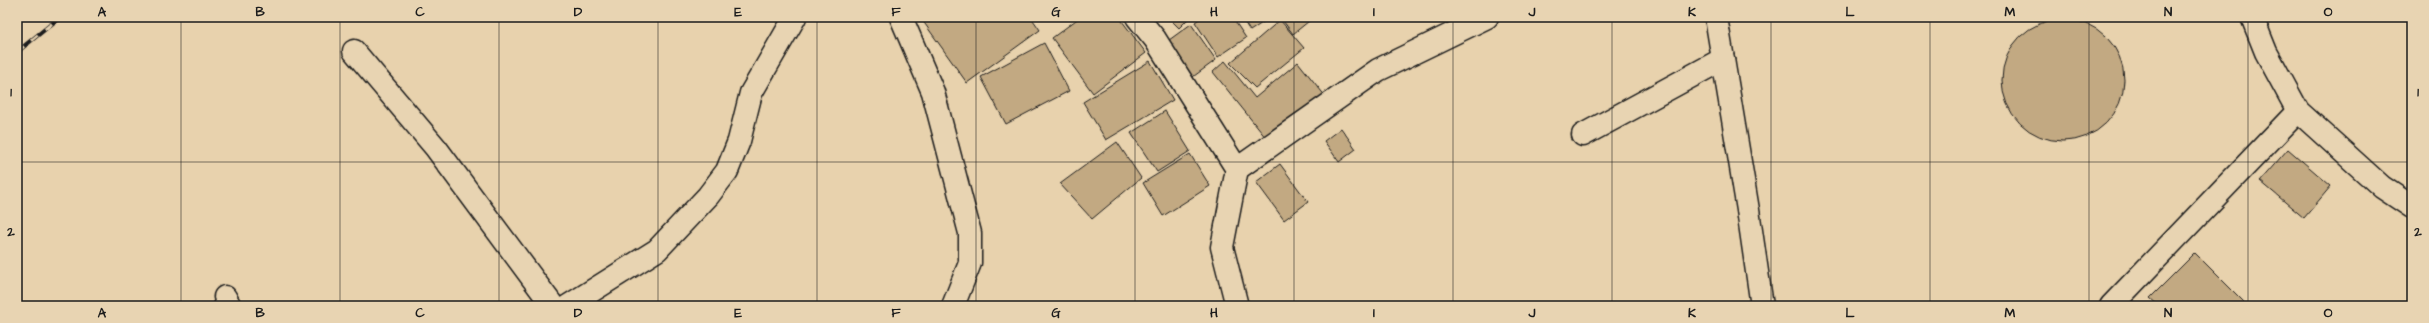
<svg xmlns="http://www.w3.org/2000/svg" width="2429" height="323" font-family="'Architects Daughter',sans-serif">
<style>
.building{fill:#c2a982;stroke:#1c1c1c}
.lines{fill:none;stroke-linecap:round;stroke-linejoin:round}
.minor-casing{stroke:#1c1c1c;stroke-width:25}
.minor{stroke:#e8d4b2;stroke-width:22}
.rail-casing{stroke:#1c1c1c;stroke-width:4.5}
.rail{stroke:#e8d4b2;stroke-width:3;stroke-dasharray:9;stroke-linecap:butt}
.grid{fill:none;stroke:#1c1c1c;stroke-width:1;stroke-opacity:0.55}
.neatline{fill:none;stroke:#1c1c1c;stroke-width:1.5}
.grid-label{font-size:13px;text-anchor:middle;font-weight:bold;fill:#1c1c1c}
</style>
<rect width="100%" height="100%" fill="#e8d2ad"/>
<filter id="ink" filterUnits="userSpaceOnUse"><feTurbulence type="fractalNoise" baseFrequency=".025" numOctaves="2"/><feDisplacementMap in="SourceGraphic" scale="8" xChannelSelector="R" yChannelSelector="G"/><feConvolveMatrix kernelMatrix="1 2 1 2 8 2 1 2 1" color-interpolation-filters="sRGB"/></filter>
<g filter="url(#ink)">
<g class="building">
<path d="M 920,17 L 1031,17 L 1040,30 L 967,83 Z"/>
<path d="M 1080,17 L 1119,17 L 1146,53 L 1093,93 L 1052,38 Z"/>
<path d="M 1168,17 L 1190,17 L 1179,28 Z"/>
<path d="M 1202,17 L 1232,17 L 1246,38 L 1218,57 L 1195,22 Z"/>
<path d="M 1241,17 L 1271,17 L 1250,31 Z"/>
<path d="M 1280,17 L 1314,17 L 1293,34 Z"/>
<circle cx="2063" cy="80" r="61"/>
<path d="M 1280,20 L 1304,48 L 1255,88 L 1230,63 Z"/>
<path d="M 1191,24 L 1216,60 L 1190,79 L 1165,43 Z"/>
<path d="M 1044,43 L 1069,91 L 1006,124 L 981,77 Z"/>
<path d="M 1150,61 L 1173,100 L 1106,140 L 1083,102 Z"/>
<path d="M 1225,61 L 1255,98 L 1298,62 L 1326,97 L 1270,143 L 1213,72 Z"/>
<path d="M 1165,111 L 1190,151 L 1157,172 L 1131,133 Z"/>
<path d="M 1341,128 L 1356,149 L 1339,162 L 1324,141 Z"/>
<path d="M 1117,142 L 1141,178 L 1092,219 L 1060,184 Z"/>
<path d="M 2288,149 L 2331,186 L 2304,218 L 2260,181 Z"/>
<path d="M 1190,154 L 1210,186 L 1163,216 L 1143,183 Z"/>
<path d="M 1280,164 L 1308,202 L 1284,220 L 1256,182 Z"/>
<path d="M 2195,253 L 2244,302 L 2240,306 L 2159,306 L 2150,298 Z"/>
</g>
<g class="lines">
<defs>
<g id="minor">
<path d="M 901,17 L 933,92 L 970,233 L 970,263 L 953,306"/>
<path d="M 1137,17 L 1155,39 L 1237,169 L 1222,247 L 1237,306"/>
<path d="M 1716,17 L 1748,210 L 1762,306"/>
<path d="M 2252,17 L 2266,52 L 2298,111 L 2382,187 L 2412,207"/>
<path d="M 354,51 L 436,148 L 553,306"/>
<path d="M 1583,135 L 1723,59"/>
<path d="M 1237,169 L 1378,70 L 1487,17"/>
<path d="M 225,297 L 230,306"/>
<path d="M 568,306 L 657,250 L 708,196 L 727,171 L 739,141 L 751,93 L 795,17"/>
<path d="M 2111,306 L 2298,111"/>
</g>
</defs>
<use href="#minor" class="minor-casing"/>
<use href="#minor" class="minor"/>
<defs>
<path id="rail" d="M 17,52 L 60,17"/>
</defs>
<use href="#rail" class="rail-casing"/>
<use href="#rail" class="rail"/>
</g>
</g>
<path class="grid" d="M 181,17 L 181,306M 340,17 L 340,306M 499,17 L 499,306M 658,17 L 658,306M 817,17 L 817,306M 976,17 L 976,306M 1135,17 L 1135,306M 1294,17 L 1294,306M 1453,17 L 1453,306M 1612,17 L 1612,306M 1771,17 L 1771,306M 1930,17 L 1930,306M 2089,17 L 2089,306M 2248,17 L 2248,306M 17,162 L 2412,162"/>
<rect width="2429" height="323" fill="none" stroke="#e8d4b2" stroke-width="44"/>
<rect x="22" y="22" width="2385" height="279" class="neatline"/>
<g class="grid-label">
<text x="102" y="16">A</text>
<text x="260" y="16">B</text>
<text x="420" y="16">C</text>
<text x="578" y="16">D</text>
<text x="738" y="16">E</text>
<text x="896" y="16">F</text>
<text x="1056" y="16">G</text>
<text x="1214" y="16">H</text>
<text x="1374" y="16">I</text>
<text x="1532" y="16">J</text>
<text x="1692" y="16">K</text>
<text x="1850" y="16">L</text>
<text x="2010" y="16">M</text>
<text x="2168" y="16">N</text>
<text x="2328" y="16">O</text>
<text x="11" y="96">1</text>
<text x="2418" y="96">1</text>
<text x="11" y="236">2</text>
<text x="2418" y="236">2</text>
<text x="102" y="317">A</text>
<text x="260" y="317">B</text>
<text x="420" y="317">C</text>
<text x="578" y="317">D</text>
<text x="738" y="317">E</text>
<text x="896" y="317">F</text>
<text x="1056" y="317">G</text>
<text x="1214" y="317">H</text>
<text x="1374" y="317">I</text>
<text x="1532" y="317">J</text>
<text x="1692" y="317">K</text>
<text x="1850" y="317">L</text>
<text x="2010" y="317">M</text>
<text x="2168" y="317">N</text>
<text x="2328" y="317">O</text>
</g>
</svg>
